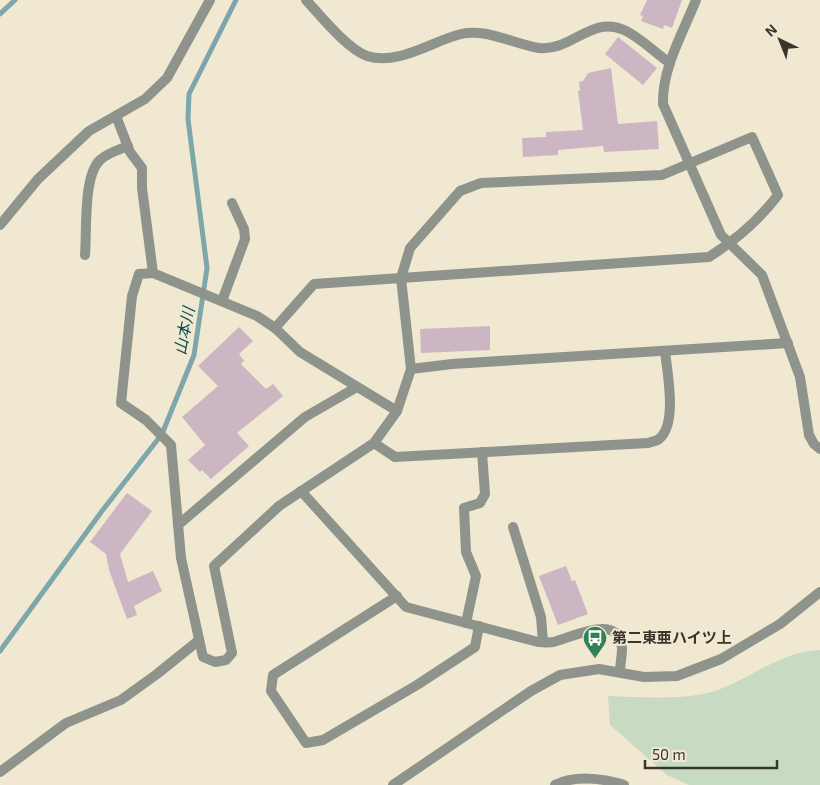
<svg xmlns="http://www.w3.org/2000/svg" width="820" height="785" font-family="'Exo 2','Noto Sans JP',sans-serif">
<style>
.green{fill:#c8dac2}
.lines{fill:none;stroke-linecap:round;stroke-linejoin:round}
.stream{stroke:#7da7ab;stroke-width:5}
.building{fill:#cdb6c3}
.minor{stroke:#8e948c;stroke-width:10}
.tertiary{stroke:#8e948c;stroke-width:10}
.labels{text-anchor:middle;stroke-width:4;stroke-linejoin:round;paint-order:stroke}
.poi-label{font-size:15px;font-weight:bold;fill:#38352c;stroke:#f0e8d1;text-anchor:start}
.water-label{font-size:16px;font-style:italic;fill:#0b4c50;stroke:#f0e8d1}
</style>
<rect width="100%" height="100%" fill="#f0e8d1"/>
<path class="green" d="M 820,650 L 820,785 L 689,785 L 667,775 L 610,725 L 608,696 C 640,697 687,701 718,690 C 752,677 783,651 820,650 Z"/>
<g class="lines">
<g class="stream">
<path d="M 0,14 L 15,0"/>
<path d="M 0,651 L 102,511 L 162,434 L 194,355 L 207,268 L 188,119 L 189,94 L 236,0"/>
</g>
</g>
<g class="building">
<path d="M 647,0 L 682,0 L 672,28 L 664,25 L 663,29 L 641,21 L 643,16 L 640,15 Z"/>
<path d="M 618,37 L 657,68 L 643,85 L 605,54 Z"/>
<path d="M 611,68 L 618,124 L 657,121 L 659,149 L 604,152 L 603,146 L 558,150 L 558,155 L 523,157 L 522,138 L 546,137 L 546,132 L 583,130 L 578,91 L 580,91 L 579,82 L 583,81 L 588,73 Z"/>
<path d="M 490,326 L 490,350 L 421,353 L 420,329 Z"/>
<path d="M 239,327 L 253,341 L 239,354 L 244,361 L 241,364 L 266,389 L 273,384 L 283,396 L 237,433 L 249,446 L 211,479 L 202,470 L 200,472 L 188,460 L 205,445 L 182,417 L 218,386 L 198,366 Z"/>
<path d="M 127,493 L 152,511 L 120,554 L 128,582 L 153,571 L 162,591 L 134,606 L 137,615 L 127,619 L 109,570 L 106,554 L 90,542 Z"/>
<path d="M 566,566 L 572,581 L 575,580 L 588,614 L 558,625 L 539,576 Z"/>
</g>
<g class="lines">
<g class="minor">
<path d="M 306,0 C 321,16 347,49 367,56 C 398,66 432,41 461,34 C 486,28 514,44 539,48 C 571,52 591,15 624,30 C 640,37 655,53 670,63"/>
<path d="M 696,0 C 683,33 662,68 663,104 L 721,235 L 762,275 L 800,377 L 809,435 L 814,444 L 820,449"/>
<path d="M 116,116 L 130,152 L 142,168 L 142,188 L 153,273 L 257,316 L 275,328 L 300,352 L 397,411 L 411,369 L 452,364 L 788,343"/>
<path d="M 0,225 L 38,179 L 89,131 L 145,99 L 167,78 L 210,0"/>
<path d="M 85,255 C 87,231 83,176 100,160 C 107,153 118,150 128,146"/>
<path d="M 153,273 L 139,274 L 132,296 L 121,403 L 146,420 L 171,445 L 181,558 L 203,657 L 215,662 L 226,660 L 232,653 L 214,566 L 279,506 L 374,443 L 397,411"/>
<path d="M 222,301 L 245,239 L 244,229 L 232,203"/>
<path d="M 275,328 L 314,284 L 401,278 L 709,257 C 736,240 759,220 778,195 L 752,137 L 662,175 L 481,183 L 460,191 L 410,248 L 401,278 L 411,369"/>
<path d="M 374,443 L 395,457 L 648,443 C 651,442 656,441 659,439 C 678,424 667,372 665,351"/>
<path d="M 301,491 L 406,607 L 538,642 C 543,642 548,643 553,642 C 571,638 621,611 622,649 C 622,656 620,665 620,672"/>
<path d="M 178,525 L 305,417 L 357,387"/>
<path d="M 513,527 L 541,617 L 543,642"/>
<path d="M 397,596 L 273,675 L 271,691 L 306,743 L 323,740 L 417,685 L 475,647 L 479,626"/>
<path d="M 466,623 L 476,576 L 466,552 L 464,508 L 480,503 L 485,494 L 482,452"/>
<path d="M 0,772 L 66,723 L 121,700 L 157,674 L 198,641"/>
<path d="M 555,785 C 574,775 604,778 624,785"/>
</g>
<path class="tertiary" d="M 393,785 L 531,691 L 560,675 L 599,669 L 644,677 L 677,676 L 721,659 L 780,624 L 820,592"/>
</g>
<defs>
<symbol id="bus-pin" viewBox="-11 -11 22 30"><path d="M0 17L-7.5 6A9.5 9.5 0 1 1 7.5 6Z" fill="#318151" stroke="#f0e8d1"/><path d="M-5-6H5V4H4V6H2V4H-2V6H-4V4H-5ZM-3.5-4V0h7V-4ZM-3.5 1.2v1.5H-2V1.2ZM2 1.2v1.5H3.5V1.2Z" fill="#fff"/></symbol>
</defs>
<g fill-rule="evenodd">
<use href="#bus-pin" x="581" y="624" width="28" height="38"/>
</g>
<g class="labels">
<g class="poi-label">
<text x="612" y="643">第二東亜ハイツ上</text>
</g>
<g class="water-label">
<text transform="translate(184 331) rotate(-79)" y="6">山本川</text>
</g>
</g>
<g transform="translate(780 40) rotate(317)" stroke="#f0e8d1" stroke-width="4" paint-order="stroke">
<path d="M0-4L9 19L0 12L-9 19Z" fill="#38352c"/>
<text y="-8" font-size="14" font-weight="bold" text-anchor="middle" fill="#38352c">N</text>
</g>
<path d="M645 760v8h132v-8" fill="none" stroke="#38352c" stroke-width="2.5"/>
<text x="652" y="760" font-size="15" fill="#38352c" stroke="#f0e8d1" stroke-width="4" paint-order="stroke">50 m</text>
</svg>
